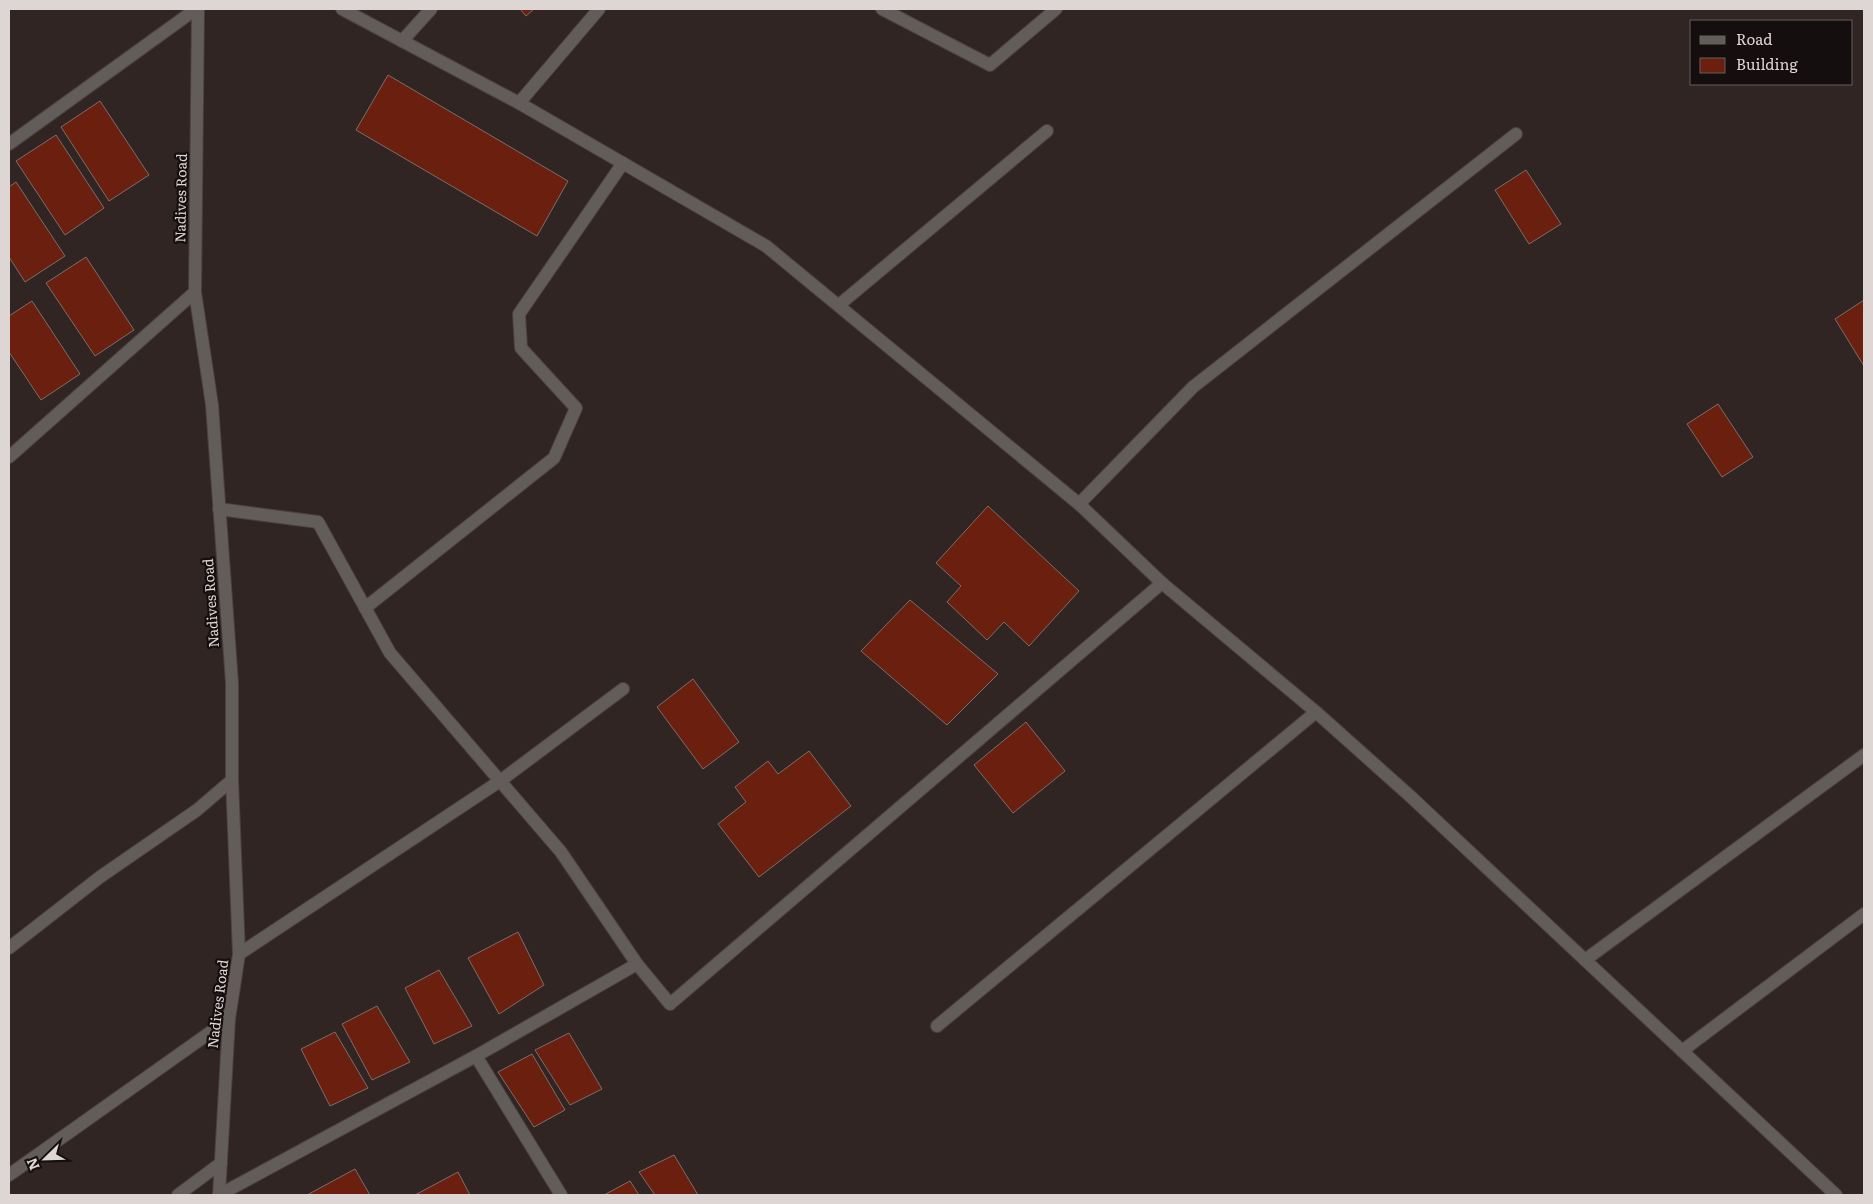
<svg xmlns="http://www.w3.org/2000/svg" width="1873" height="1204" font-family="Literata,serif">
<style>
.building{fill:#6b1f0e;stroke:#7b6e6a}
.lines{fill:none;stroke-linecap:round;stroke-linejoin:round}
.street-casing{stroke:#4c413e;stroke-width:14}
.street{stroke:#625c5a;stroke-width:12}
.labels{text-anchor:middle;stroke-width:4.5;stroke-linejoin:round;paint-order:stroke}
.street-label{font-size:14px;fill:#ded6d4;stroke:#140f0e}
</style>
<rect width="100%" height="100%" fill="#302522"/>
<g class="building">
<path d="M 520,9 L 534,9 L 526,16 Z"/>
<path d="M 388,75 L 568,181 L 537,236 L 356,130 Z"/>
<path d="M 100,101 L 149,175 L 109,201 L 61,127 Z"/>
<path d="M 56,135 L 104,208 L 65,235 L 16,161 Z"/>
<path d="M 1526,170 L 1561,224 L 1529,244 L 1495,190 Z"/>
<path d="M 16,182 L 65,256 L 25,282 L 9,257 L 9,187 Z"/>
<path d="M 86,257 L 134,330 L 95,356 L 46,283 Z"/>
<path d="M 1864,300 L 1864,366 L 1835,319 Z"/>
<path d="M 32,301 L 80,374 L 41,400 L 9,352 L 9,316 Z"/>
<path d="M 1718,404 L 1753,457 L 1722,477 L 1687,424 Z"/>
<path d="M 988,506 L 1079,591 L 1029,646 L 1004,622 L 987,640 L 947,602 L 961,586 L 936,563 Z"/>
<path d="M 910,600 L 998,674 L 947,725 L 861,651 Z"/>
<path d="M 693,679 L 739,742 L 703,769 L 657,707 Z"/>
<path d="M 1026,722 L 1065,771 L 1013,813 L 974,765 Z"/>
<path d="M 809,751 L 851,806 L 759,877 L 718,824 L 746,802 L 735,787 L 768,761 L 778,774 Z"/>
<path d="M 518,932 L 544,985 L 499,1014 L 468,958 Z"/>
<path d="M 439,970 L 472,1026 L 434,1044 L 405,988 Z"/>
<path d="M 377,1006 L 410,1062 L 372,1080 L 342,1024 Z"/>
<path d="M 335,1032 L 368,1088 L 330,1106 L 301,1049 Z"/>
<path d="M 569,1033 L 602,1089 L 570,1105 L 535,1050 Z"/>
<path d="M 532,1054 L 565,1110 L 534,1127 L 498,1072 Z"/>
<path d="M 674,1155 L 698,1195 L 655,1195 L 639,1172 Z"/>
<path d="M 355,1169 L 370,1195 L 307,1195 Z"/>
<path d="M 458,1172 L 470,1195 L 415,1195 Z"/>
<path d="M 630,1181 L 639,1195 L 604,1195 Z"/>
</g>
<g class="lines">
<defs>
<g id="street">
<path d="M 198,9 L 195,292 L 212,405 L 232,683 L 232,780 L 239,954 L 229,1019 L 219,1195"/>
<path d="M 342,9 L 519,103 L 766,246 L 1079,504 L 1162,583 L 1316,712 L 1410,796 L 1836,1195"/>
<path d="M 882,9 L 990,65 L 1056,9"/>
<path d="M 402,41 L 431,9"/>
<path d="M 519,103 L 599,9"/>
<path d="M 9,144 L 196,9"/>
<path d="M 839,305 L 1047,131"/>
<path d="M 9,457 L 195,292"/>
<path d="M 1079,504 L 1193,387 L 1516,134"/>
<path d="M 219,509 L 318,522 L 390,653 L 561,852 L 637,964 L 670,1004 L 1162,583"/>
<path d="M 365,608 L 554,458 L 576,408 L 521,348 L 519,314 L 623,163"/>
<path d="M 9,948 L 100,877 L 197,810 L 232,780"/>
<path d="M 239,954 L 500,781 L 623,689"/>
<path d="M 1585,960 L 1864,755"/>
<path d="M 937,1026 L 1316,712"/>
<path d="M 1682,1051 L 1864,914"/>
<path d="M 9,1175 L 229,1019"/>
<path d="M 178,1195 L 221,1163"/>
<path d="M 219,1195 L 476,1056"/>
<path d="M 561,1195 L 476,1056 L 637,964"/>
</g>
</defs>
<use href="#street" class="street-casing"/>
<use href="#street" class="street"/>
</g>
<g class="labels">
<g class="street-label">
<text transform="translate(181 198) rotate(-89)" y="5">Nadives Road</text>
<text transform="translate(211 603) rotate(-94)" y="5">Nadives Road</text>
<text transform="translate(218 1004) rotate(-83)" y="5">Nadives Road</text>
</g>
</g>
<rect width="1873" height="1204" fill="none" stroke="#ded6d4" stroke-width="20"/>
<rect x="1690" y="20" width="162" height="65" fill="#140f0e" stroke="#655f5d"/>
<rect x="1700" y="36" width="25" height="8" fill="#625c5a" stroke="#655f5d"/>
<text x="1736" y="45" font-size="15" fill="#ded6d4">Road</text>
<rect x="1700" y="58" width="25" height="15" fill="#6b1f0e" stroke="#655f5d"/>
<text x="1736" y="70" font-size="15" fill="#ded6d4">Building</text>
<g transform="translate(45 1159) rotate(247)" stroke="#140f0e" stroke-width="4" paint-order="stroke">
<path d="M0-4L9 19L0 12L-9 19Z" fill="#ded6d4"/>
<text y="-8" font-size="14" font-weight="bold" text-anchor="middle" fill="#ded6d4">N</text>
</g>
</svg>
